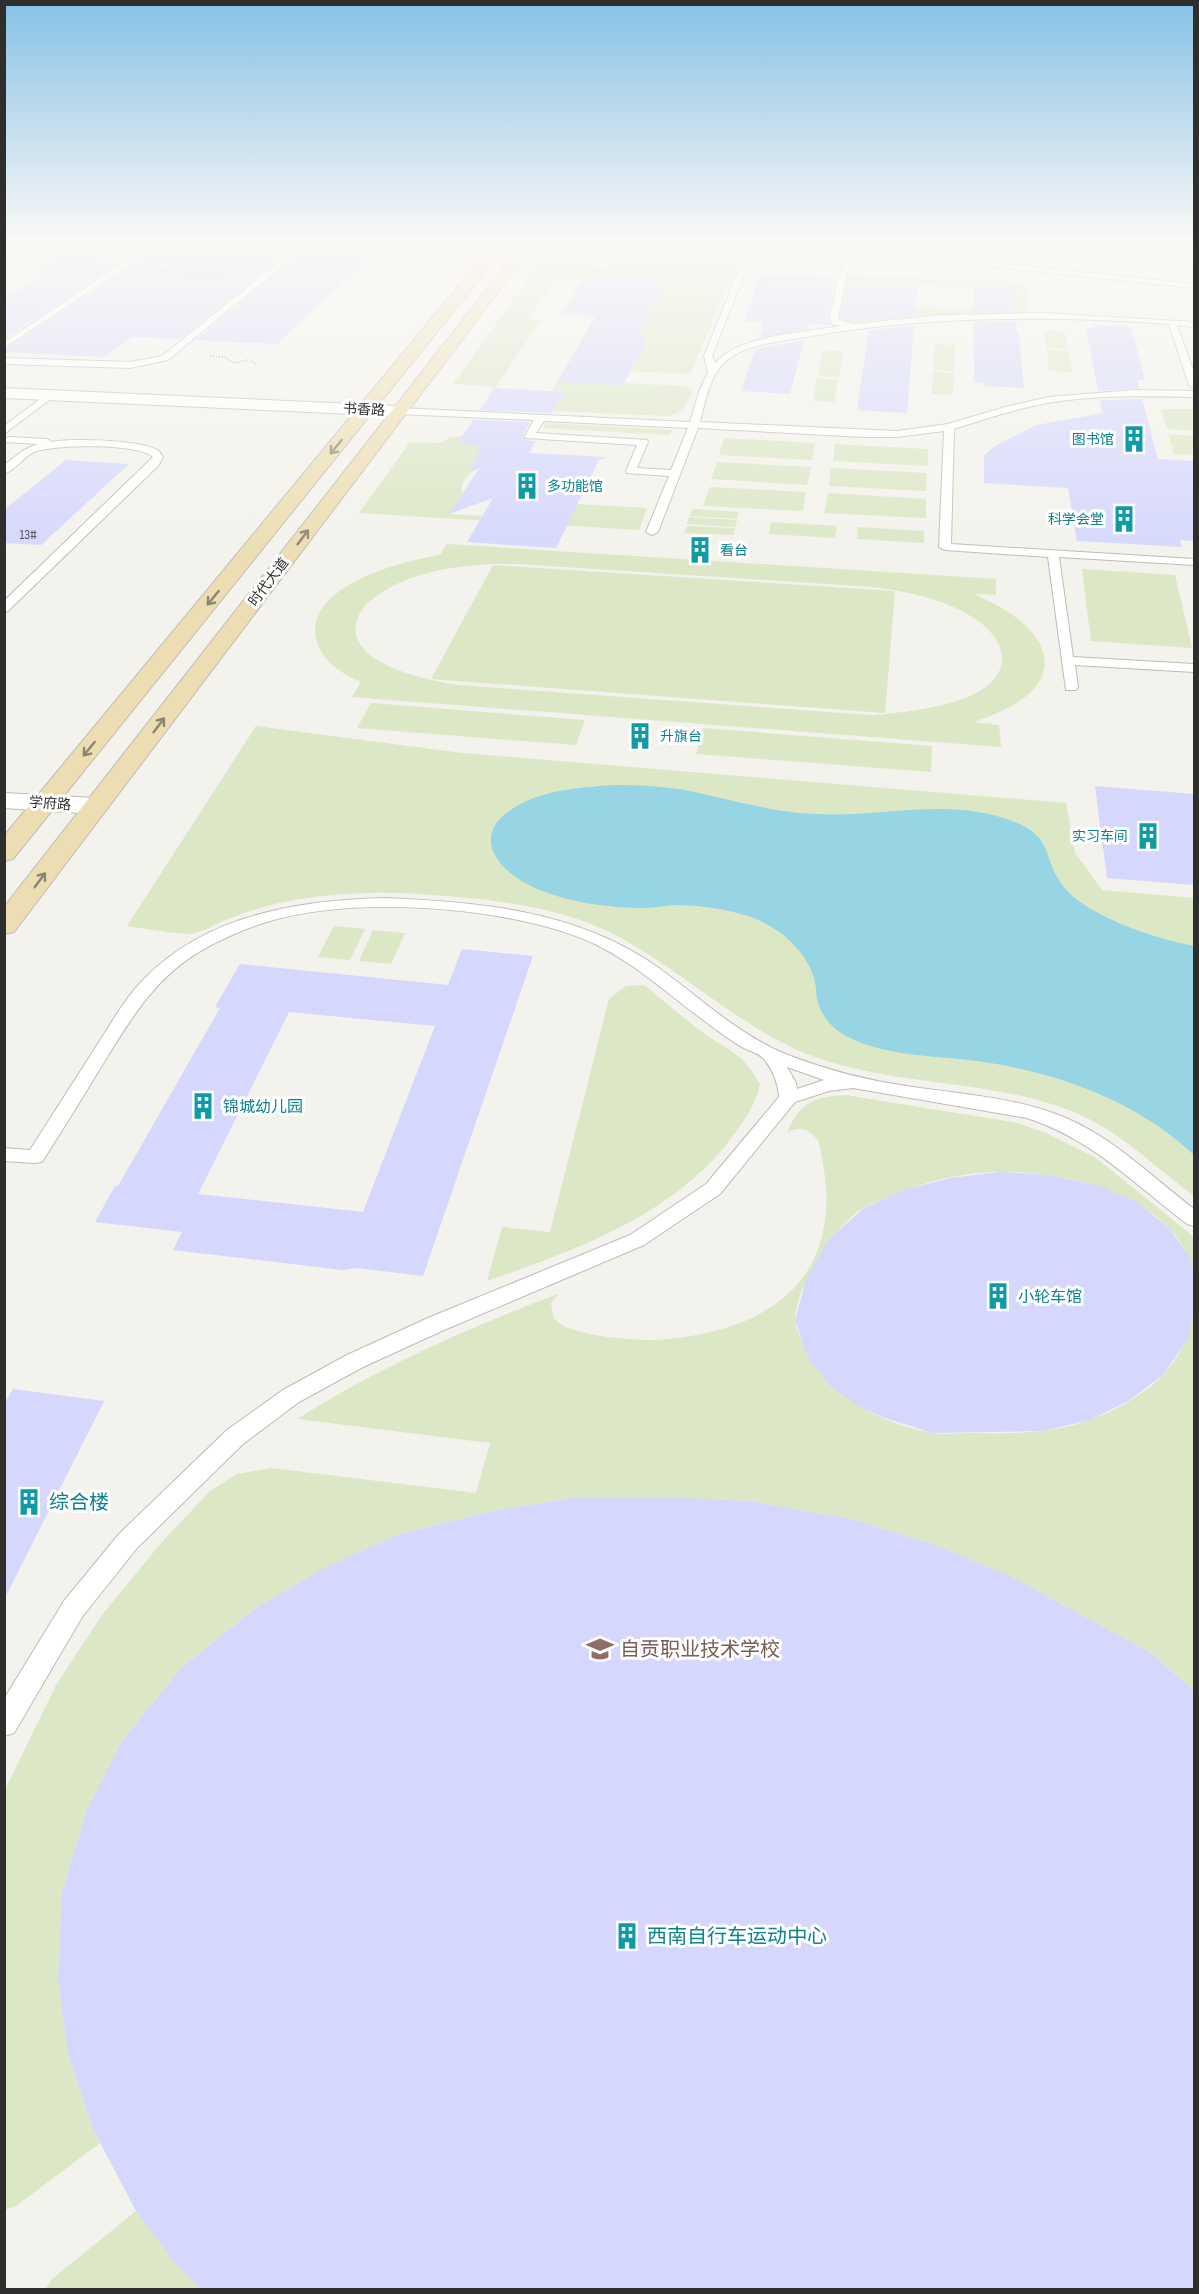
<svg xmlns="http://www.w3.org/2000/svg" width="1199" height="2294" font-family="'Sofia Sans Condensed','Noto Sans SC',sans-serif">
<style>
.green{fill:#dbe7c5;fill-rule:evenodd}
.water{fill:#97d4e4}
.building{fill:#d5d7fd;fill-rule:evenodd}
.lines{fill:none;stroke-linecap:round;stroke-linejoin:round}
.lane-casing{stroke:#bdbcb7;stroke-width:2}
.street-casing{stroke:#bdbcb7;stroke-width:2}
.secondary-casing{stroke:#bdbcb7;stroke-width:2}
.path{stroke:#8c8c88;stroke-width:1.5;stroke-dasharray:1 2;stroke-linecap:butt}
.lane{fill:#fff;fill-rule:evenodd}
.street{fill:#fff;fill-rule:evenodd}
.secondary{fill:#ecdeb2;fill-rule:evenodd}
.oneway{stroke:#8d866f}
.labels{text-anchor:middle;stroke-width:6;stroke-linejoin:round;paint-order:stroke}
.far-street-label{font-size:14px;fill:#2e2e2c;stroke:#fff}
.far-culture-label{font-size:14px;fill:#0d838f;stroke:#fff;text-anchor:end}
.number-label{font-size:14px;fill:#585860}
.culture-label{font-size:16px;fill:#0d838f;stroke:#fff;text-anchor:start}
.near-culture-label{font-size:20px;fill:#0d838f;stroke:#fff;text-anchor:start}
.near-education-label{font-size:20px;fill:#785e54;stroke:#fff;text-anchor:start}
</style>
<rect width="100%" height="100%" fill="#f3f2ec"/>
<g class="green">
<path d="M 775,239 L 921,239 L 916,247 L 818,240 L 858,247 L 850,254 C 821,252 752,248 734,273 L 690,374 L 632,371 L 646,341 L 642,341 L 644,336 L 638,335 L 667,278 L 596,274 L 591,280 L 556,279 L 529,319 L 541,320 L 496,387 L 453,384 L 540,263 L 611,267 L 614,263 L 543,259 L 552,247 L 582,250 L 582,256 C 601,264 668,266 688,260 L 691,254 L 696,252 Z"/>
<path d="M 849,275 L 1021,282 L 1026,285 L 1028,309 L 1023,313 L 930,316 L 846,323 L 838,320 L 846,277 ZM 860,283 L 1011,289 L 1014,310 L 858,304 Z"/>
<path d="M 1044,330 L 1065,332 L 1068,349 L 1046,348 Z"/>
<path d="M 934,344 L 955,345 L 954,371 L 934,370 Z"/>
<path d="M 823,350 L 844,351 L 839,377 L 818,376 Z"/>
<path d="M 1047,350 L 1068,351 L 1072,372 L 1049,371 Z"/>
<path d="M 933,372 L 954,373 L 953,395 L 932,394 Z"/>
<path d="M 817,378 L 838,380 L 834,402 L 813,401 Z"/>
<path d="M 559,380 L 624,385 L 626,383 L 684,386 L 693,389 C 687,405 684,413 666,416 L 508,409 L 512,403 L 557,405 L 564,392 L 552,391 Z"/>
<path d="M 1161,409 L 1194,409 L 1194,431 L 1167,429 Z"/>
<path d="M 500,422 L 529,424 C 524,432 518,446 511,452 C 496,464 458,468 462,494 L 450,514 L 568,521 L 576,504 L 647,508 L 639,530 L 359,513 L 410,442 L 440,443 L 451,437 L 479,436 Z"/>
<path d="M 546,423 L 672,430 L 670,435 L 543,428 Z"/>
<path d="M 1168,434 L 1194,436 L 1194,455 L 1174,454 Z"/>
<path d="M 724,438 L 815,443 L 812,460 L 719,455 Z"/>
<path d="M 835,444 L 928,449 L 928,466 L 833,461 Z"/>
<path d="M 717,462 L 811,467 L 807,485 L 711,479 Z"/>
<path d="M 831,468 L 927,473 L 926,491 L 829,486 Z"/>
<path d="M 710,487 L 806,492 L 803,511 L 703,506 Z"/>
<path d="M 828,493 L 926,499 L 926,518 L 824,513 Z"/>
<path d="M 692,509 L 739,512 L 737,519 L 690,516 Z"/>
<path d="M 689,517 L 737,520 L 735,527 L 687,524 Z"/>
<path d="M 771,522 L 837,526 L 835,538 L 769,534 Z"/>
<path d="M 687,526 L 735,528 L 733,535 L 684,533 Z"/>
<path d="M 858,527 L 924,531 L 924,543 L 857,539 Z"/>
<path d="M 447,544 L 996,579 L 996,595 L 974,594 C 1063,632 1074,691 973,722 L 999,725 L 1001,747 L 352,697 L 361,682 C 342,674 320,660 316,638 C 306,585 403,561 440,555 ZM 492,564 L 518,564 L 873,587 C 909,592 946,599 977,620 C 989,629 1001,641 1002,657 C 1004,705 902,713 869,715 L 457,685 C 428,680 349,665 356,624 C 358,613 365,604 374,598 C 406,573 452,566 492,564 Z"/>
<path d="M 493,565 L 895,591 L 885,713 L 431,679 Z"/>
<path d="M 1082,569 L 1175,575 L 1192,648 L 1091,641 Z"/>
<path d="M 371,703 L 585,720 L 576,745 L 357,728 Z"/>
<path d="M 256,726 L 462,753 L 1066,803 L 1075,853 L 1102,890 L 1194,898 L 1194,1196 C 1159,1170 1127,1138 1087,1118 C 1001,1077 896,1089 807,1054 C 737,1025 683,971 617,936 C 562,907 493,899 432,895 C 388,891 343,892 300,899 C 273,903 248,911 223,921 C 214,925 205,930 196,933 C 183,936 143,928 127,926 Z"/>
<path d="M 703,728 L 932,746 L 931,772 L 696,754 Z"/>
<path d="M 334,926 L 365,929 L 350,960 L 318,957 Z"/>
<path d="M 373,930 L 405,933 L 391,964 L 359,961 Z"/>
<path d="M 644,985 C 663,1000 682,1017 702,1032 C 730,1052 741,1051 760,1084 C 756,1103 747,1116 736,1132 C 677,1214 579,1249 487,1281 L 502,1227 L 550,1232 L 609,999 L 626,986 Z"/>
<path d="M 845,1095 L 1018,1123 L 1046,1133 L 1096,1158 L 1194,1237 L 1194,1275 C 1177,1196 1071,1172 1001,1172 C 963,1172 921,1182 887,1198 C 879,1201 870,1204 863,1208 C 841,1223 826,1243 814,1266 C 805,1281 796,1301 795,1319 C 795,1326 800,1336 803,1343 C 820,1393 882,1424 932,1433 C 943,1435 956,1433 968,1433 C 1008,1434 1051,1434 1089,1420 C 1114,1412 1145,1394 1163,1375 C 1180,1358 1189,1334 1194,1311 L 1194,1691 L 1151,1653 L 1010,1576 L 932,1544 L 851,1519 L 750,1501 L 668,1497 L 573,1498 L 487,1512 L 400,1534 L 324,1568 L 256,1608 L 182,1667 L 122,1741 L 86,1812 L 62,1892 L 58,1979 L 68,2054 L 93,2129 L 100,2143 L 16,2206 L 5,2210 L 4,1792 L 56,1685 L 102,1615 L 161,1543 L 210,1491 L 237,1474 L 271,1468 L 476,1493 L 490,1443 L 297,1419 C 379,1367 468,1328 558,1294 L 551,1303 C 552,1310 552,1318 559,1323 C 576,1336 635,1341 657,1340 C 738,1334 820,1304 826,1210 C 828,1187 823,1163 819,1142 C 810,1129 801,1126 787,1132 C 801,1102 813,1097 845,1095 Z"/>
<path d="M 136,2211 L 176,2265 L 200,2289 L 45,2290 L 52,2279 Z"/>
</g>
<path class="water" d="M 613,785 C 639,785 664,786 690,791 C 732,800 772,812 815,814 C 884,818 951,795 1017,823 C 1053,838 1043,858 1061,883 C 1083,916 1157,939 1194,946 L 1194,1155 C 1138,1102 1059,1073 984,1062 C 938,1055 888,1058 846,1036 C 831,1028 821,1015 817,999 C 816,991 816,982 813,975 C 803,947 778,927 751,917 C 727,909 699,905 674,905 C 663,906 651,908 640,908 C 597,908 517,896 495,855 C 487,842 491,826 503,816 C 533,790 575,788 613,785 Z"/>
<g class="building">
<path d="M 85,239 L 156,239 L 120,248 L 73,246 Z"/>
<path d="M 171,239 L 304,239 L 180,339 L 132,337 L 105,357 L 4,352 L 4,350 L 143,258 L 144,255 L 139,252 L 155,251 Z"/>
<path d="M 317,239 L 389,241 L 277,344 L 196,340 Z"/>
<path d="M 60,254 L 127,258 L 4,339 L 4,299 L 49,270 L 35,269 Z"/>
<path d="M 595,274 L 668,278 L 638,335 L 645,336 L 642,341 L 647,341 L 623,385 L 557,382 L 596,316 L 560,315 L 583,280 L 591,280 Z"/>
<path d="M 760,274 L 835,277 L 828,318 L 830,325 L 808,324 L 806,329 L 759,338 L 764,322 L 744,321 Z"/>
<path d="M 847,283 L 918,285 L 915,315 L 854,322 L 841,318 Z"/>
<path d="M 973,287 L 1011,289 L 1014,311 L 973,312 Z"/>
<path d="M 1016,321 L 1017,332 L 1019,332 L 1024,388 L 984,386 L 984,383 L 974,382 L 974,322 Z"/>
<path d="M 1094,325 L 1131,327 L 1145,380 L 1137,380 L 1139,388 L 1098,391 L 1086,328 L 1094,329 Z"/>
<path d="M 914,326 L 907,413 L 857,410 L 869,330 Z"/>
<path d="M 804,340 L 790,394 L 741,391 L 755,349 Z"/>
<path d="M 494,388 L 565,392 L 552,413 L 480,410 Z"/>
<path d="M 1142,399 L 1158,459 L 1194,461 L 1194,541 L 1180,540 L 1182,547 L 1077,541 L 1068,488 L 984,483 L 984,455 L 995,446 L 1037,425 L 1103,413 L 1100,400 Z"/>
<path d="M 473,420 L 530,422 L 523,435 L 526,440 L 536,441 L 529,453 L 607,457 L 599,460 L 556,548 L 467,542 L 493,498 L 449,514 L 480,467 L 469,472 L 481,446 L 458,443 Z"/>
<path d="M 66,460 L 129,464 L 41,545 L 4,543 L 4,510 Z"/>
<path d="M 1095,786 L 1194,794 L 1194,885 L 1107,878 Z"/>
<path d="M 462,949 L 533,956 L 423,1276 L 357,1268 L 343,1270 L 173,1250 L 182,1232 L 95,1222 L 115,1186 L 118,1186 L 220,1008 L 215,1007 L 240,964 L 448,985 ZM 289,1012 L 435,1026 L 363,1212 L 198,1194 Z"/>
<path d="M 1000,1172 L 1050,1175 L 1099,1186 L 1137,1202 L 1169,1228 L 1191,1259 L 1194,1275 L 1194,1311 L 1188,1338 L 1164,1374 L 1130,1400 L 1090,1420 L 1042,1431 L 932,1433 L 882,1417 L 858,1406 L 830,1386 L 808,1358 L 795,1320 L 806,1280 L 828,1240 L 864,1208 L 904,1190 L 950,1178 Z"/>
<path d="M 13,1389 L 104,1401 L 4,1600 L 4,1404 Z"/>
<path d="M 668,1497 L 750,1501 L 851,1519 L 932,1544 L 1010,1576 L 1151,1653 L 1194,1691 L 1194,2289 L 200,2289 L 176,2265 L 136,2211 L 93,2129 L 68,2054 L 58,1979 L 62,1892 L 86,1812 L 122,1741 L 182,1667 L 256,1608 L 324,1568 L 400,1534 L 487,1512 L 573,1498 Z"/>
</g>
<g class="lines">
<defs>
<g id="lane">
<path d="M 160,239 L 169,239 L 154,249 L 129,251 L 142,256 L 4,348 L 4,342 L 132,257 L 124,254 L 4,249 L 4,245 L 121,250 C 128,244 148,246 160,239 Z"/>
<path d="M 307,239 L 315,239 L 168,360 L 130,368 L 4,364 L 4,358 L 130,362 L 162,356 Z"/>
<path d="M 972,239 L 978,239 L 984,255 L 996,263 L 1194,284 L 1194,288 L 995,267 C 980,262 974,254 972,239 Z"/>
<path d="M 811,252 L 854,254 L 858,256 L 847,273 L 838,318 L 839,320 L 854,324 L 942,315 L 1043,313 L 1194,322 L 1194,327 L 1177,325 L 1194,373 L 1194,388 L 1189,385 L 1169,324 C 1047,315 925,316 805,337 C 780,342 751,343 730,358 C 710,372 706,400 700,422 L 897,431 L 948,424 L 1005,407 L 1049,397 L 1133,390 L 1194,391 L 1194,397 C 1146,396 1095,395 1047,403 C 1015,409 985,419 954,429 L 951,544 L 1194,559 L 1194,565 L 1059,557 L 1073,657 L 1194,664 L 1194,672 L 1075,665 L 1078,687 L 1076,690 L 1066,690 L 1048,557 L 945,550 L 939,547 L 944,431 L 897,437 L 864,437 L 698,428 L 658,532 L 652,535 L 646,532 L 669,476 L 627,473 L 626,471 L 637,445 L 526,438 L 525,436 L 534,420 L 399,414 L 394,411 L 399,408 L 690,422 L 699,392 L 708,372 L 704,356 L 738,272 C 759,255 785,253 811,252 ZM 794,257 L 849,258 L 839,273 L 830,318 L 832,324 L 841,326 C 806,332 739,335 715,363 L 712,356 L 744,275 L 766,262 ZM 544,421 L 688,428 L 671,470 L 637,468 L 648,442 L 647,440 L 536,433 Z"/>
<path d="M 48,393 L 56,395 L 4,434 L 4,426 Z"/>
<path d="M 10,437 L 47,439 L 52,442 C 71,438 141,440 157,450 C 159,451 162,455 163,457 L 159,465 L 8,611 L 4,612 L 4,601 L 153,457 C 140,443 53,444 34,452 C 23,457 16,470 4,474 L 4,465 L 24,450 L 38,444 L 6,442 L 6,438 Z"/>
<path d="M 385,898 C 478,902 571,910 650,962 C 696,993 735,1034 788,1055 C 827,1070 865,1080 906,1086 C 959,1094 1016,1097 1066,1118 C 1115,1139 1152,1177 1194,1209 L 1194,1226 L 1187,1224 C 1133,1183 1092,1139 1027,1118 L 853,1088 L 829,1091 L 795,1102 L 720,1194 L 644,1245 L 444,1330 L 363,1367 L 299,1402 L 243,1444 L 137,1548 L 82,1617 L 14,1733 L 4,1736 L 4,1699 L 64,1601 L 119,1534 L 227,1430 L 283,1390 L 347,1355 L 428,1318 L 630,1235 L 706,1184 L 779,1097 C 778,1083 773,1070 764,1059 C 760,1054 750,1051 744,1048 C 731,1041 718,1031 706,1022 C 670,996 637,965 597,945 C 515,906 356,895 270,921 C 246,928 224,938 202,950 C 153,978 127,1025 98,1072 C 80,1102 61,1132 42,1162 L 35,1163 L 4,1161 L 4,1148 L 30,1150 C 53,1114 76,1078 99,1042 C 114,1019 127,995 147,976 C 210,914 301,900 385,898 ZM 787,1067 L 824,1080 L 797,1089 L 796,1083 Z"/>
</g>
<g id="street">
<path d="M 4,388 L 399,406 L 407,411 L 399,416 L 4,398 Z"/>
<path d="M 4,793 L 96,798 L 105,801 L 109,806 L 105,811 L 96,814 L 4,808 Z"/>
</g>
<g id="secondary">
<path d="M 526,239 L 538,239 L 14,932 L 4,934 L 4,907 Z"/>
<path d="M 485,259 L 490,260 L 491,263 L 490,266 L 13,859 L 4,861 L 4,836 L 480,260 Z"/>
</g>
</defs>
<use href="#lane" class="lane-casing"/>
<use href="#street" class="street-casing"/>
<use href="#secondary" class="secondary-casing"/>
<g class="path">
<path d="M 161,271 L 226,274"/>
<path d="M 154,274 L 225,277"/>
<path d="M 210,356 L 224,357 L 235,363 L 248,360 L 258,365"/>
</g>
<use href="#lane" class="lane"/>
<use href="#street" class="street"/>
<use href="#secondary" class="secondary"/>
</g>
<defs><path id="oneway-shaft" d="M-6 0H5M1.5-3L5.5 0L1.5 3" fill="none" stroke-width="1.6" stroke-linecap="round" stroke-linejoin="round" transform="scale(1.5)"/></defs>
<g class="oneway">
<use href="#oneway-shaft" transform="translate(336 447) rotate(129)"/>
<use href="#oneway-shaft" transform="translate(303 537) rotate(-53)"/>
<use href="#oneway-shaft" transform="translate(213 598) rotate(129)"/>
<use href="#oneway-shaft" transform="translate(159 725) rotate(-53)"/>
<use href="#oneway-shaft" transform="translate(89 749) rotate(129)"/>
<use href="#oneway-shaft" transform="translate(40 880) rotate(-53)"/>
</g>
<linearGradient id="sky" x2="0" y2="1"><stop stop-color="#87c1e6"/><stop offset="0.43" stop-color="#faf9f6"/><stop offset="1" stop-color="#faf9f6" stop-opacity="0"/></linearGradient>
<rect width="1199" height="560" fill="url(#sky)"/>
<defs>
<symbol id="building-bare" viewBox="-9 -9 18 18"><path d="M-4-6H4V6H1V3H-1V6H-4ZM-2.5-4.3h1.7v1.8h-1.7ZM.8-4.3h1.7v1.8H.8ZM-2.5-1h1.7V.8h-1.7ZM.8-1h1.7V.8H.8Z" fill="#0f9aa8" stroke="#fff" stroke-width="2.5" paint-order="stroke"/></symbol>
<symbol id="school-bare" viewBox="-9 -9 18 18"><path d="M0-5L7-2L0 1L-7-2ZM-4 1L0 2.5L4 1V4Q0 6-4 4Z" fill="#8d6e63" stroke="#fff" stroke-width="2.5" paint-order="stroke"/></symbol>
</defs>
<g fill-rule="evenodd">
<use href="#building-bare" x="1115" y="420" width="38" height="38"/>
<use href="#building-bare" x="508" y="467" width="38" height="38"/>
<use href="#building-bare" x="1105" y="500" width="38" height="38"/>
<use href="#building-bare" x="681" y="531" width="38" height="38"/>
<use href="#building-bare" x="621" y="717" width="38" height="38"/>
<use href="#building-bare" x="1129" y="817" width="38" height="38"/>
<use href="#building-bare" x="184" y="1087" width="38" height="38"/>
<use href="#building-bare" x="979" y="1277" width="38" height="38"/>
<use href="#building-bare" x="10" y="1483" width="38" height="38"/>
<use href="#school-bare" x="581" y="1630" width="38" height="38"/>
<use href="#building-bare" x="608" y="1917" width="38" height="38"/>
</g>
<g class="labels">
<g class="far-street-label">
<text transform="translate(364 409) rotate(3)" y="5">书香路</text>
<text transform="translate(268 582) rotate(-53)" y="5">时代大道</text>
<text transform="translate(50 803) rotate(4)" y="5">学府路</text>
</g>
<g class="far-culture-label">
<text x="1114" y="444">图书馆</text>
<text x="547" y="491" text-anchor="start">多功能馆</text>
<text x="1104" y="524">科学会堂</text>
<text x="720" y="555" text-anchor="start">看台</text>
<text x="660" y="741" text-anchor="start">升旗台</text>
<text x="1128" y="841">实习车间</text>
</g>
<g class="number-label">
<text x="28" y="539">13#</text>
</g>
<g class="culture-label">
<text x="223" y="1112">锦城幼儿园</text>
<text x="1018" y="1302">小轮车馆</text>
</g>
<g class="near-culture-label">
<text x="49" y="1509">综合楼</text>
<text x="647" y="1943">西南自行车运动中心</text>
</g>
<g class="near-education-label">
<text x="620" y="1656">自贡职业技术学校</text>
</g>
</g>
<rect width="1199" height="2294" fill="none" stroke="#2e2e2c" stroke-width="12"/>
</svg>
